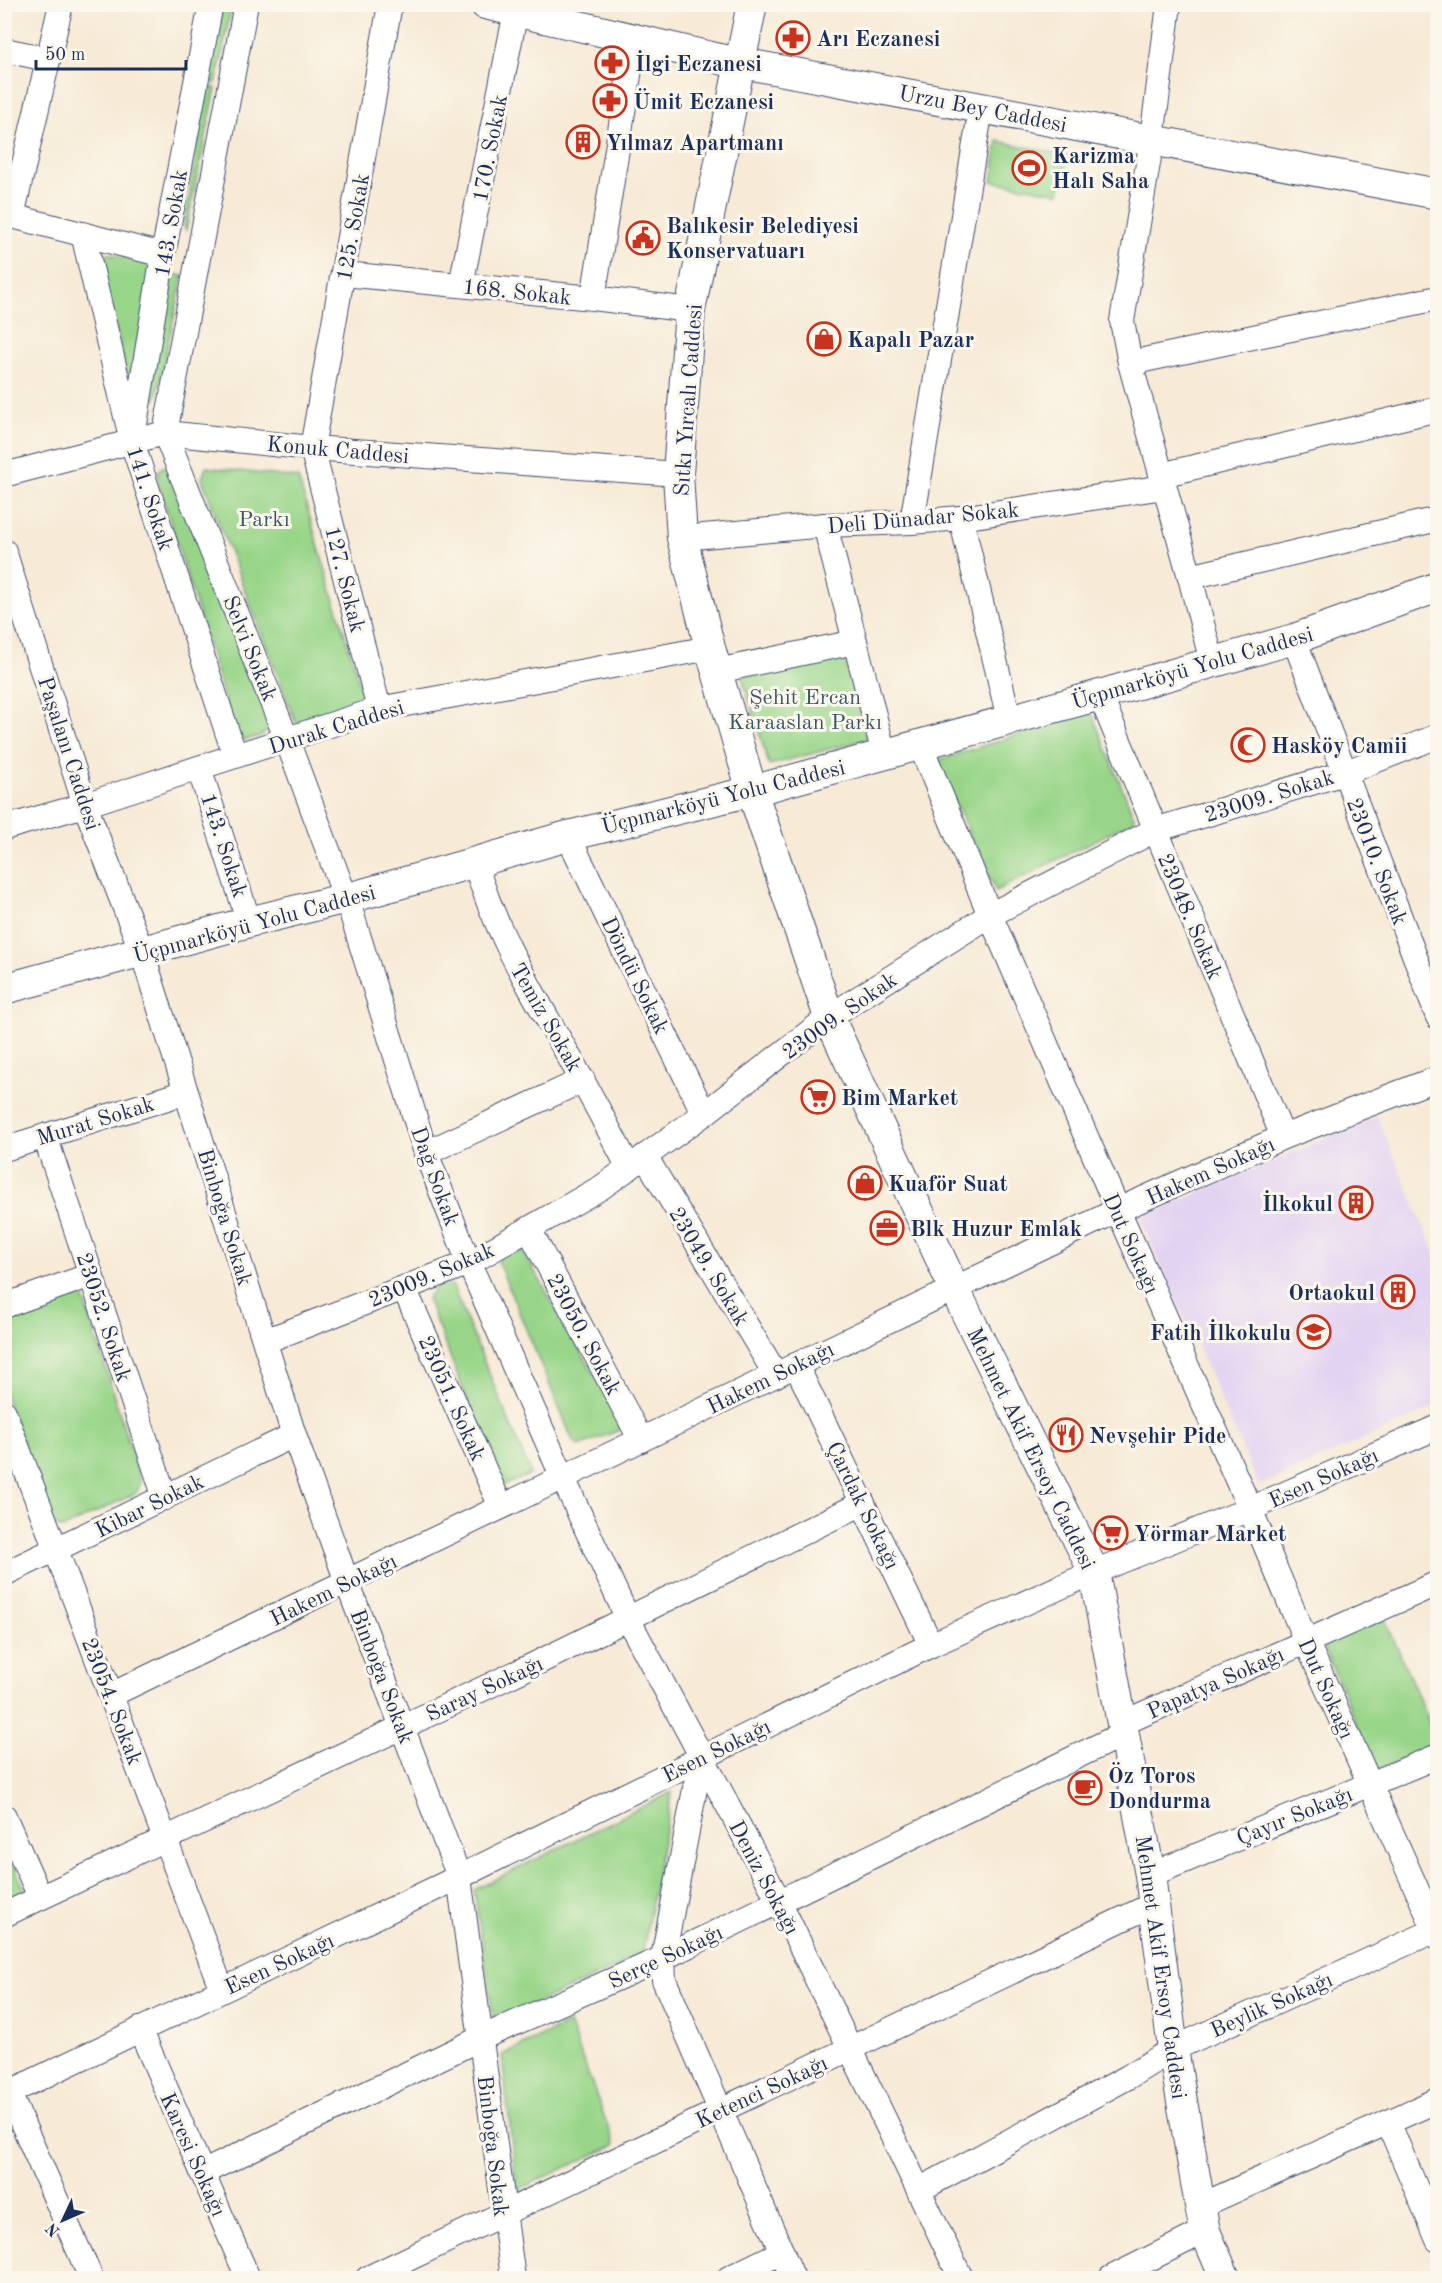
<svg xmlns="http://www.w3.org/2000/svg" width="1442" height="2283" font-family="'Old Standard TT',serif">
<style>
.built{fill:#e3d3f2}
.green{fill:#99d589;stroke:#5a8274;stroke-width:1.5}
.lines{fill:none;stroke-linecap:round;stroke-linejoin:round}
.minor-casing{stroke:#3c4b70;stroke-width:26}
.major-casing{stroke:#3c4b70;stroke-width:32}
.minor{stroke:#fff;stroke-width:24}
.major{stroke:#fff;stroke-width:30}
.labels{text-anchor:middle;stroke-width:6;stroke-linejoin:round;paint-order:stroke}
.poi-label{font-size:22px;font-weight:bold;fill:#1b2f5e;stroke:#fbf7ec;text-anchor:start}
.street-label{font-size:22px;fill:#1b2f5e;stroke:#fbf7ec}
.park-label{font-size:22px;fill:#3a5869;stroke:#fbf7ec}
</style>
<rect width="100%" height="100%" fill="#fbf7ec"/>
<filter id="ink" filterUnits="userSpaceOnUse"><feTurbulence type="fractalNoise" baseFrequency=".0167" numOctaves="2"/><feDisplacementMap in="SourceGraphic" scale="12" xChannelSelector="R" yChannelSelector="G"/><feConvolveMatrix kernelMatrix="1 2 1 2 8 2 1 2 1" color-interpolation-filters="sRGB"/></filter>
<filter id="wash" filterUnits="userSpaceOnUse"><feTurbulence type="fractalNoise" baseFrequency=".008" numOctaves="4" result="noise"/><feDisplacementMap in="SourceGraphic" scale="24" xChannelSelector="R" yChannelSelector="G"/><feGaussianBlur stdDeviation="1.35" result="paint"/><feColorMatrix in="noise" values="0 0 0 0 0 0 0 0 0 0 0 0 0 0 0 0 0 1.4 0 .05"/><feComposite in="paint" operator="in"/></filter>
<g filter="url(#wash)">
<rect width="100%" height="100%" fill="#f7ead6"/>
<path class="built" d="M 1377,1116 L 1437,1258 L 1437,1406 L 1259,1486 L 1140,1218 Z"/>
<g class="green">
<path d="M 222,5 L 232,5 L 216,83 L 207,81 Z"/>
<path d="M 207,86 L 216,88 L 186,230 L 184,227 Z"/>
<path d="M 998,141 L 1068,156 L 1059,193 L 992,181 Z"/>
<path d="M 106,253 L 153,264 L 133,373 L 127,374 L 99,260 Z"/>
<path d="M 174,274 L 183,276 L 156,399 L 147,397 Z"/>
<path d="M 162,467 L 168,467 L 272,727 C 264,735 252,740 240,740 L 235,733 L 158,481 L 158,472 Z"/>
<path d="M 206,467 L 298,478 L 365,702 L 300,725 L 296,723 L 202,479 Z"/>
<path d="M 843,653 L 867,739 L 769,765 L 742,677 Z"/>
<path d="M 1091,711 L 1135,820 L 996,891 L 936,761 Z"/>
<path d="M 520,1246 L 622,1423 L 620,1430 L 579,1446 L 573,1441 L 498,1262 L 501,1254 Z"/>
<path d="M 437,1285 L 452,1285 L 531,1474 L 502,1486 L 427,1299 Z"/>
<path d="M 82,1292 L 141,1483 L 136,1493 L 62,1529 L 54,1525 L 5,1395 L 5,1319 Z"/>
<path d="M 1384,1617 L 1437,1740 L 1437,1745 L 1377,1771 L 1322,1643 Z"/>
<path d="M 672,1792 L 642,1956 L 494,2022 L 474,1890 Z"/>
<path d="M 4,1844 L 26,1892 L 4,1903 Z"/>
<path d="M 569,2023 L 615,2145 L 517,2190 L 502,2055 Z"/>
</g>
</g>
<g filter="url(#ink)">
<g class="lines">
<defs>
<g id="minor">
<path d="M 246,4 L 165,433 L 287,740 L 352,915 L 426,1153 L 469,1263 L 563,1478 L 628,1619 L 779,1901 L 961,2278"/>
<path d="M 1169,4 L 1152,139 L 1122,321 L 1130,363 L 1190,577 L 1212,662"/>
<path d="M 4,50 L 48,59"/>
<path d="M 4,214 L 163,255"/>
<path d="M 12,216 L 61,4"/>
<path d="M 83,234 L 132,442 L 235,756"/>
<path d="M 344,274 L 593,298 L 690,310"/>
<path d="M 461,285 L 516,11"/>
<path d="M 593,298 L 635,38"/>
<path d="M 1130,363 L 1438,298"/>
<path d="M 134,430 L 163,255 L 211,4"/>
<path d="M 4,475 L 165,433 L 312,448 L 678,474"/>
<path d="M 1161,475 L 1438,409"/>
<path d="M 961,518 L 1009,719"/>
<path d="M 912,522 L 981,108"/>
<path d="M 825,525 L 884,754"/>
<path d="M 682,538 L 825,525 L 912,522 L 961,518 L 1164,487"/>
<path d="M 4,551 L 85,805 L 142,952 L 294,1435 L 347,1582 L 459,1877 L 513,2278"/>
<path d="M 1190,577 L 1438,519"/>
<path d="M 1294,639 L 1438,1017"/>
<path d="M 717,671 L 855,642"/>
<path d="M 1100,695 L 1283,1137"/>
<path d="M 379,709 L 312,448 L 390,4"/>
<path d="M 920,744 L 990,915 L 1118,1210 L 1250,1509 L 1306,1641 L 1438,1937"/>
<path d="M 199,768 L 249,922"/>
<path d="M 4,828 L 85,805 L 379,709 L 710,648"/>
<path d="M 568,836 L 704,1114"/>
<path d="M 475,862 C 494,930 531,990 566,1051 C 588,1090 609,1129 629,1168"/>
<path d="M 45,1136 L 165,1498"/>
<path d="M 4,1149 L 186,1092"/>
<path d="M 426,1153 L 583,1080"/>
<path d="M 645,1156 L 776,1375"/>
<path d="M 529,1229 L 641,1440"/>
<path d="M 404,1288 L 501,1507"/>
<path d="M 4,1306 L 91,1275"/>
<path d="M 265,1341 L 469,1263 L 602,1187 L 704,1114 L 829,1017 L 990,915 L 1155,830 L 1344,773 L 1438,736"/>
<path d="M 796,1365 L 931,1645"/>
<path d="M 4,1412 L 222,1990"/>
<path d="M 4,1574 L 294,1435"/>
<path d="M 111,1695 L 1118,1210 L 1283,1137 L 1438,1078"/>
<path d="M 1123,1723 L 1438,1583"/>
<path d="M 701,1757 L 663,1958 L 664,1980 L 793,2278"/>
<path d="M 4,1816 L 40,1897"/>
<path d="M 1150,1875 L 1438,1756"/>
<path d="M 4,1915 L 531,1666 L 863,1503"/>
<path d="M 140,2029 L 248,2278"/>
<path d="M 4,2082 L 91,2278"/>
<path d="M 4,2095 L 459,1877 L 931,1645 L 1094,1572 L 1250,1509 L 1438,1427"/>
<path d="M 1388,2122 L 1438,2240"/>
<path d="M 202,2173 L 481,2038 L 663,1958 L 1125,1733"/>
<path d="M 919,2190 L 1128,2077 L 1173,2049 L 1438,1929"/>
<path d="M 1200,2206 L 1438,2100"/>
<path d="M 368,2278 L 1154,1904"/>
<path d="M 729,2278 L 782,2252"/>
<path d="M 1111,2278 L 1205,2231"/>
</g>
<g id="major">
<path d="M 485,4 L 720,59 L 1438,194"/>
<path d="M 752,4 L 690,310 L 678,474 L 682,538 L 710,648 L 752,791 L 829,1017 L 954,1288 L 1094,1572 L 1150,1875 L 1173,2049 L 1200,2206 L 1205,2231 L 1225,2278"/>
<path d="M 4,989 L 249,922 L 363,894 L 568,836 L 752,791 L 1100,695 L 1294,639 L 1438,587"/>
</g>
</defs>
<use href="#minor" class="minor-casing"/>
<use href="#major" class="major-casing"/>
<use href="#minor" class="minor"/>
<use href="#major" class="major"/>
</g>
</g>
<defs>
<symbol id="pharmacy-ring" viewBox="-11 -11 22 22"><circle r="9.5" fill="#fbf7ec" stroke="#c8321e" stroke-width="1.5"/><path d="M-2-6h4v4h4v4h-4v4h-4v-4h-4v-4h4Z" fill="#c8321e"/></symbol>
<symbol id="building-ring" viewBox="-11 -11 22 22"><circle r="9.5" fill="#fbf7ec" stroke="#c8321e" stroke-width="1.5"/><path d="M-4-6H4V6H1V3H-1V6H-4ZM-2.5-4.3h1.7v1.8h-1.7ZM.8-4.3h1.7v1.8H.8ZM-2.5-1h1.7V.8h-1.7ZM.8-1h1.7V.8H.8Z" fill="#c8321e"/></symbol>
<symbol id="stadium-ring" viewBox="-11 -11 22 22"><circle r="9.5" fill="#fbf7ec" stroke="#c8321e" stroke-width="1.5"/><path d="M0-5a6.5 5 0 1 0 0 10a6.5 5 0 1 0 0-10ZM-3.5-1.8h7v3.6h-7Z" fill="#c8321e"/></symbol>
<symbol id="civic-ring" viewBox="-11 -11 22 22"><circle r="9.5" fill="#fbf7ec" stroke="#c8321e" stroke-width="1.5"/><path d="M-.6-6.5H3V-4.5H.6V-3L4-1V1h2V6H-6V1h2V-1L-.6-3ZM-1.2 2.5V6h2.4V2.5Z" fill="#c8321e"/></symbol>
<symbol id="shop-ring" viewBox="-11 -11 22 22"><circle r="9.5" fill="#fbf7ec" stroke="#c8321e" stroke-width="1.5"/><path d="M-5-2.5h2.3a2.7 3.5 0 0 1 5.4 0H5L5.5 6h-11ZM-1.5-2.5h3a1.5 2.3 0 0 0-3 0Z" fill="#c8321e"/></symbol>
<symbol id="mosque-ring" viewBox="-11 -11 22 22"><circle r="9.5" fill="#fbf7ec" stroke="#c8321e" stroke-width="1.5"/><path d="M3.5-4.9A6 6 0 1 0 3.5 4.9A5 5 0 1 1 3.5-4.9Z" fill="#c8321e"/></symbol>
<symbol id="supermarket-ring" viewBox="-11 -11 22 22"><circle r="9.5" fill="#fbf7ec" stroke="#c8321e" stroke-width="1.5"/><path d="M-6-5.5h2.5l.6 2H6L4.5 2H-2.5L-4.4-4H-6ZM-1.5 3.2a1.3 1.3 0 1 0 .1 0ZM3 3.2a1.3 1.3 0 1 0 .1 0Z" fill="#c8321e"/></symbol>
<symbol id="office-ring" viewBox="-11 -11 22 22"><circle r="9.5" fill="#fbf7ec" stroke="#c8321e" stroke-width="1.5"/><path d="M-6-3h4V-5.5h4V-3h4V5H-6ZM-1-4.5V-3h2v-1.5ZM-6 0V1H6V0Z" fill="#c8321e"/></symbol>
<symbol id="school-ring" viewBox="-11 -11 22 22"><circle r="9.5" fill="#fbf7ec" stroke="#c8321e" stroke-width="1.5"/><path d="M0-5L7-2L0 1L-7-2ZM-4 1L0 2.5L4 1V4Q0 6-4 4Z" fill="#c8321e"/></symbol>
<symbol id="restaurant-ring" viewBox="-11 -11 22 22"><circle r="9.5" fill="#fbf7ec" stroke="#c8321e" stroke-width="1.5"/><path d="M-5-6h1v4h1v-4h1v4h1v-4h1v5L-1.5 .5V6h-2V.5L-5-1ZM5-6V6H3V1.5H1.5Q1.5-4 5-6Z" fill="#c8321e"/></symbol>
<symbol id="cafe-ring" viewBox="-11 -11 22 22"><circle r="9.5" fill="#fbf7ec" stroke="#c8321e" stroke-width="1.5"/><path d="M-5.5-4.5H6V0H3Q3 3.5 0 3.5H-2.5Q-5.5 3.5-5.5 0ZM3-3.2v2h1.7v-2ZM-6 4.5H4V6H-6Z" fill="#c8321e"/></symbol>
</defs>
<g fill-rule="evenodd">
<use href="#pharmacy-ring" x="774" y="19" width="38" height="38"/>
<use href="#pharmacy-ring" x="593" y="44" width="38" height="38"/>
<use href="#pharmacy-ring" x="591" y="82" width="38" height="38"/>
<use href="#building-ring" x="564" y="123" width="38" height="38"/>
<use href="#stadium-ring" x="1010" y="149" width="38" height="38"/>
<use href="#civic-ring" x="624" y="219" width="38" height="38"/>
<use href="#shop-ring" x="805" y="320" width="38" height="38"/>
<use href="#mosque-ring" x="1229" y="726" width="38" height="38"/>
<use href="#supermarket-ring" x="799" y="1078" width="38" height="38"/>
<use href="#shop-ring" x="846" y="1164" width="38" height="38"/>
<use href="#building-ring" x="1337" y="1184" width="38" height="38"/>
<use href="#office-ring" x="868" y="1209" width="38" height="38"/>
<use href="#building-ring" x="1379" y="1273" width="38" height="38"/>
<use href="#school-ring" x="1295" y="1313" width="38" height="38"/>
<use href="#restaurant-ring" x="1047" y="1416" width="38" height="38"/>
<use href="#supermarket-ring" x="1092" y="1514" width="38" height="38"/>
<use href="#cafe-ring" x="1066" y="1769" width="38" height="38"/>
</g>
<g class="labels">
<g class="poi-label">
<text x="816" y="46">Arı Eczanesi</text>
<text x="635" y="71">İlgi Eczanesi</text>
<text x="633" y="109">Ümit Eczanesi</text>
<text x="606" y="150">Yılmaz Apartmanı</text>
<text x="1052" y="163">Karizma<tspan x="1052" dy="25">Halı Saha</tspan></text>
<text x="666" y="233">Balıkesir Belediyesi<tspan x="666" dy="25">Konservatuarı</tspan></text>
<text x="847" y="347">Kapalı Pazar</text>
<text x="1271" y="753">Hasköy Camii</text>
<text x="841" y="1105">Bim Market</text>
<text x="888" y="1191">Kuaför Suat</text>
<text x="1333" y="1211" text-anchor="end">İlkokul</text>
<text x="910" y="1236">Blk Huzur Emlak</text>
<text x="1375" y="1300" text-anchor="end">Ortaokul</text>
<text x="1291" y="1340" text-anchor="end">Fatih İlkokulu</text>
<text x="1089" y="1443">Nevşehir Pide</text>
<text x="1134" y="1541">Yörmar Market</text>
<text x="1108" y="1783">Öz Toros<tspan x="1108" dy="25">Dondurma</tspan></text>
</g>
<g class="street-label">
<text transform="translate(983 108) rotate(11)" y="8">Urzu Bey Caddesi</text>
<text transform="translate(489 148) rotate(-79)" y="8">170. Sokak</text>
<text transform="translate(170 223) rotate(-80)" y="8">143. Sokak</text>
<text transform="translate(352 227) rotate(-80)" y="8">125. Sokak</text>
<text transform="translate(517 291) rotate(6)" y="8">168. Sokak</text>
<text transform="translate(687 400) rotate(-86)" y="8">Sıtkı Yırcalı Caddesi</text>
<text transform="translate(338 449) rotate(5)" y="8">Konuk Caddesi</text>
<text transform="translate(151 498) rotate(72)" y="8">141. Sokak</text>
<text transform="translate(923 517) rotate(-5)" y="8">Deli Dünadar Sokak</text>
<text transform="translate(346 579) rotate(76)" y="8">127. Sokak</text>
<text transform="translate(251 648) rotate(68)" y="8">Selvi Sokak</text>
<text transform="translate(1192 667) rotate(-16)" y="8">Üçpınarköyü Yolu Caddesi</text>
<text transform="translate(336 726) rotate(-17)" y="8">Durak Caddesi</text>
<text transform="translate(70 753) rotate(72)" y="8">Paşalanı Caddesi</text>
<text transform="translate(1269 795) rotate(-17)" y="8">23009. Sokak</text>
<text transform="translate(723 796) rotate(-14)" y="8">Üçpınarköyü Yolu Caddesi</text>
<text transform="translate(225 845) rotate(72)" y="8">143. Sokak</text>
<text transform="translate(1378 861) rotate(69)" y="8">23010. Sokak</text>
<text transform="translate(1191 916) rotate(67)" y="8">23048. Sokak</text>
<text transform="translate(254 923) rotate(-15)" y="8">Üçpınarköyü Yolu Caddesi</text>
<text transform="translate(636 975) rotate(64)" y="8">Döndü Sokak</text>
<text transform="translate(839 1015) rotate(-35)" y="8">23009. Sokak</text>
<text transform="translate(547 1017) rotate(60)" y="8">Temiz Sokak</text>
<text transform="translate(95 1120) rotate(-17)" y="8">Murat Sokak</text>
<text transform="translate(1210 1170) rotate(-24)" y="8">Hakem Sokağı</text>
<text transform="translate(436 1176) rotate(70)" y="8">Dağ Sokak</text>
<text transform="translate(226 1217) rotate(73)" y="8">Binboğa Sokak</text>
<text transform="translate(1132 1243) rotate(66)" y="8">Dut Sokağı</text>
<text transform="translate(710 1266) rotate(59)" y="8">23049. Sokak</text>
<text transform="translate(431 1274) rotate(-23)" y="8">23009. Sokak</text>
<text transform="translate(105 1317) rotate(72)" y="8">23052. Sokak</text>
<text transform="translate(585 1334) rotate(62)" y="8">23050. Sokak</text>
<text transform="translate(770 1377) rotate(-26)" y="8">Hakem Sokağı</text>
<text transform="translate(453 1398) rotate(66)" y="8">23051. Sokak</text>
<text transform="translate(1032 1448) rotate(64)" y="8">Mehmet Akif Ersoy Caddesi</text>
<text transform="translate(1323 1477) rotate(-24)" y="8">Esen Sokağı</text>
<text transform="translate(149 1505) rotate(-26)" y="8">Kibar Sokak</text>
<text transform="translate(864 1505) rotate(64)" y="8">Çardak Sokağı</text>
<text transform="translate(333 1589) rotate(-26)" y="8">Hakem Sokağı</text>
<text transform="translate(383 1676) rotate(69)" y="8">Binboğa Sokak</text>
<text transform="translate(1215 1682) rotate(-24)" y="8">Papatya Sokağı</text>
<text transform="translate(484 1688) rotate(-25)" y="8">Saray Sokağı</text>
<text transform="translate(1327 1688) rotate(66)" y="8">Dut Sokağı</text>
<text transform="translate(113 1701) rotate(69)" y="8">23054. Sokak</text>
<text transform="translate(716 1750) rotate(-26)" y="8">Esen Sokağı</text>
<text transform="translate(1294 1815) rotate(-22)" y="8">Çayır Sokağı</text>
<text transform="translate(765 1877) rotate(62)" y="8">Deniz Sokağı</text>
<text transform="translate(665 1956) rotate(-25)" y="8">Serçe Sokağı</text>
<text transform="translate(279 1963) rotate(-25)" y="8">Esen Sokağı</text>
<text transform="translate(1162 1967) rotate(82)" y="8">Mehmet Akif Ersoy Caddesi</text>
<text transform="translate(1271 2004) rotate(-24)" y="8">Beylik Sokağı</text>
<text transform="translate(761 2091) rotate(-25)" y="8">Ketenci Sokağı</text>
<text transform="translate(494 2146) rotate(83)" y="8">Binboğa Sokak</text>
<text transform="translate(194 2154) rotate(66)" y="8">Karesi Sokağı</text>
</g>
<g class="park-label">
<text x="264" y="526">Parkı</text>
<text x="805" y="704">Şehit Ercan<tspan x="805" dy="25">Karaaslan Parkı</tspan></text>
</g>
</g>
<rect width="1442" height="2283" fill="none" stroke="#fbf7ec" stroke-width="24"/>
<g transform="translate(63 2220) rotate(226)" stroke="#fbf7ec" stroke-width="4.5" paint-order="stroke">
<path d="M0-4.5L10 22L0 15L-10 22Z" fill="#1b2f5e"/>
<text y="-9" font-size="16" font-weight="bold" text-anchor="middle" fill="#1b2f5e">N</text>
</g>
<path d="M36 60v9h150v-9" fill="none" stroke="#1b2f5e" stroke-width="3"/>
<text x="45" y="60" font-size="18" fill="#1b2f5e" stroke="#fbf7ec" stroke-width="4.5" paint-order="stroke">50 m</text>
</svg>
